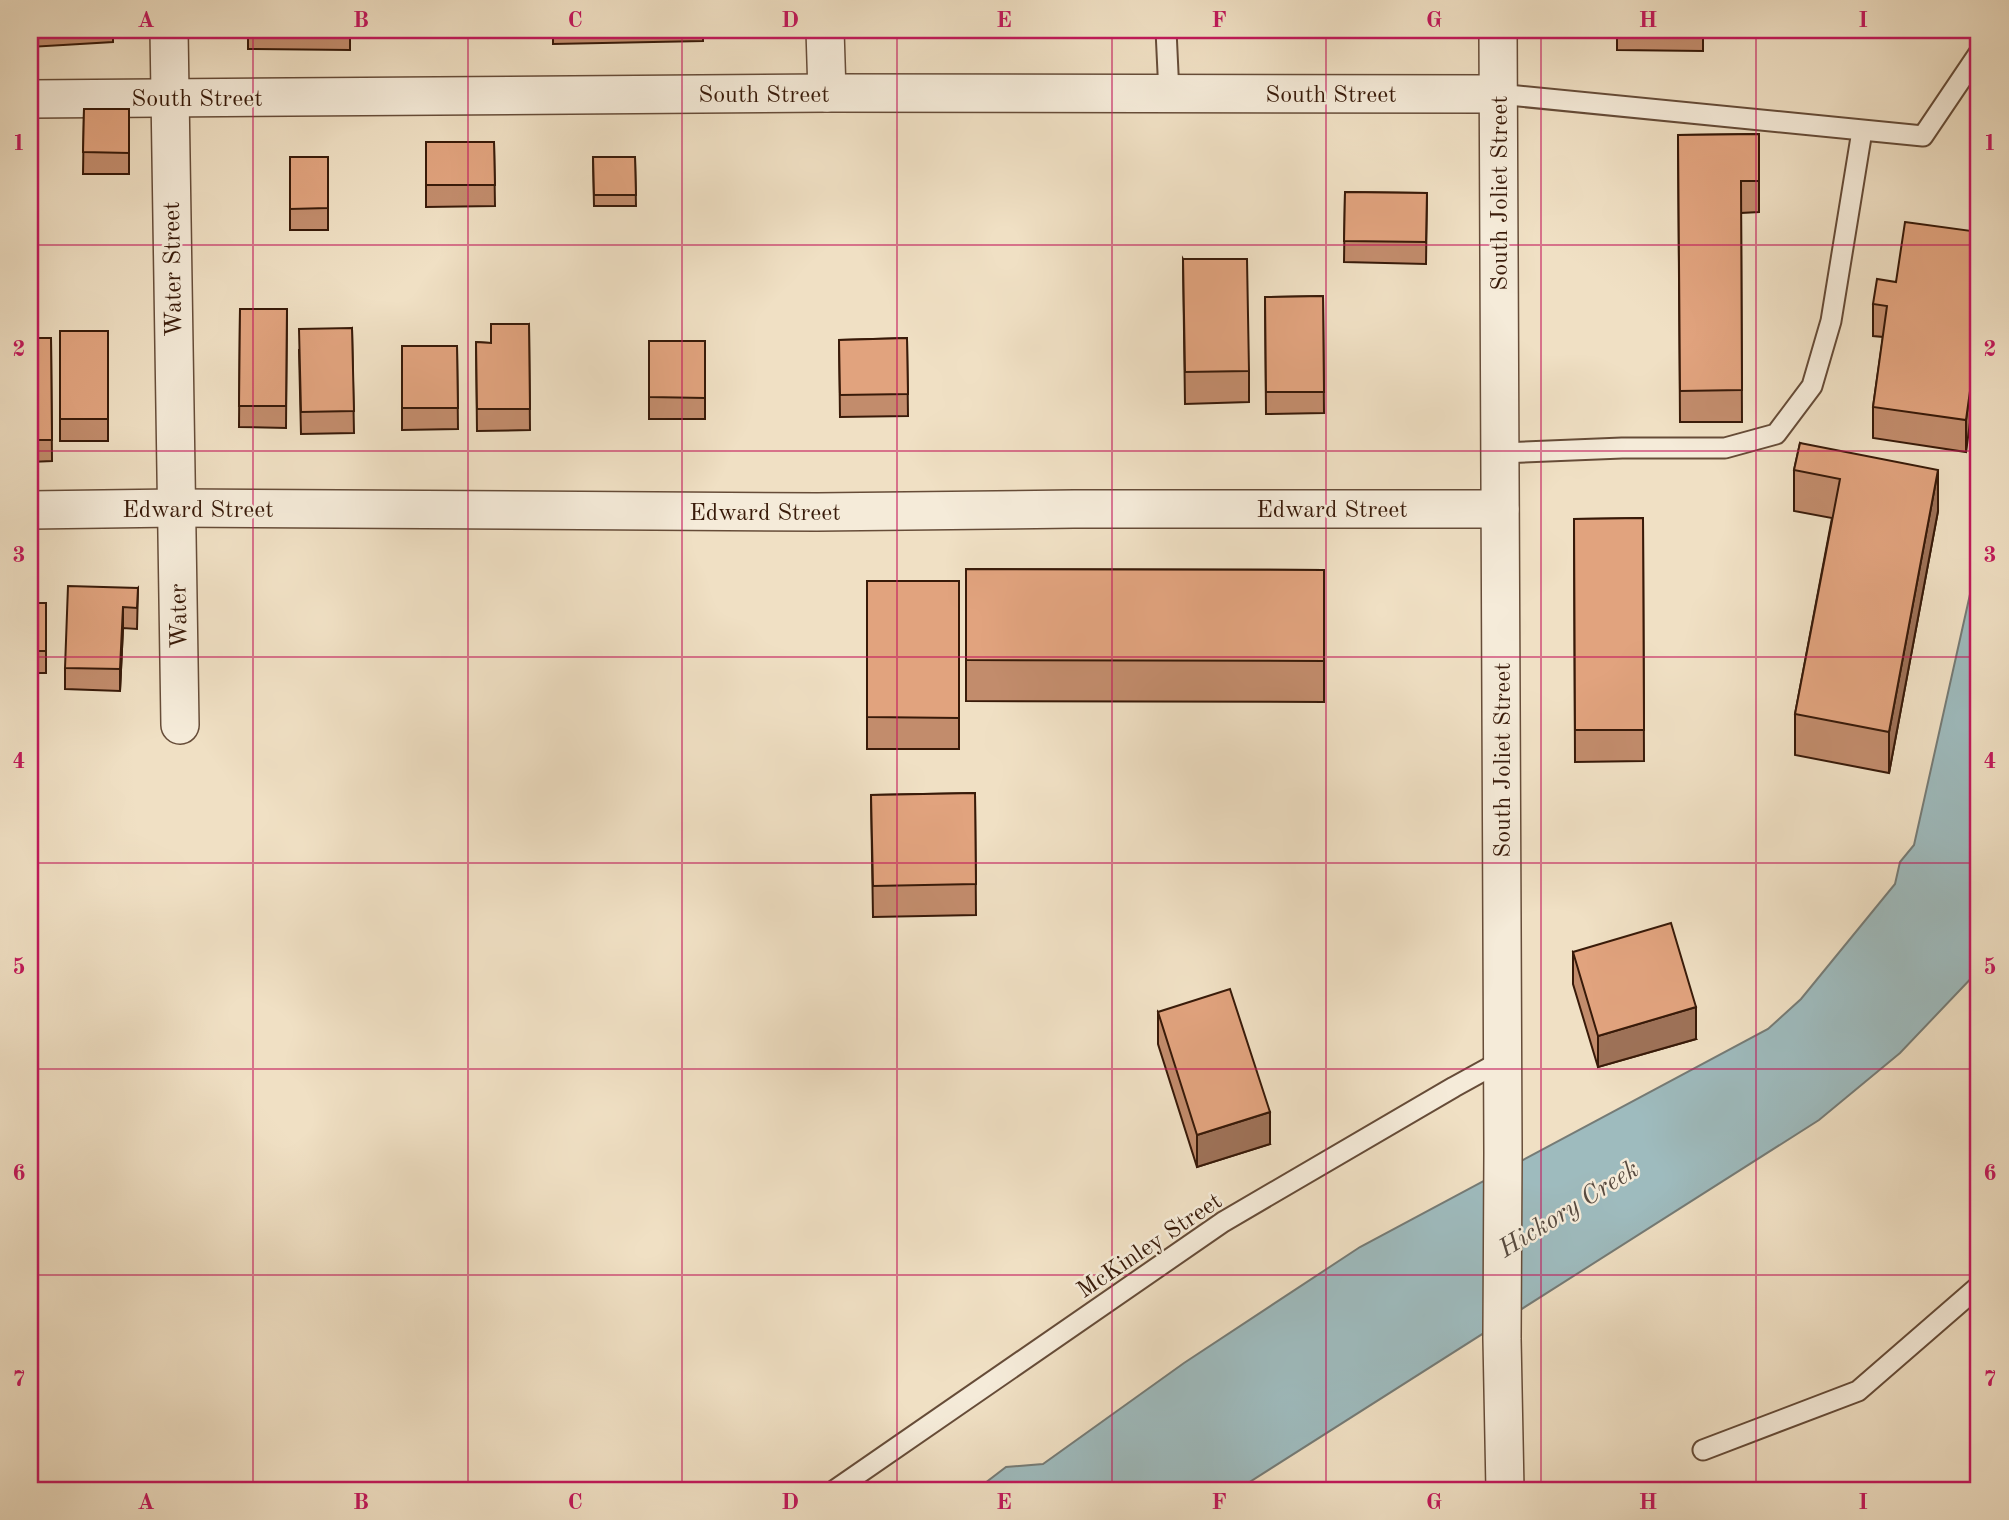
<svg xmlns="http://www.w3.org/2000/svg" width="2009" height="1520" font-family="'Old Standard TT',serif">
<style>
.water{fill:#9ebbbe;stroke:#757b76;stroke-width:2}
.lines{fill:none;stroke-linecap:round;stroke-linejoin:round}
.lane-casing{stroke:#664c38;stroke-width:23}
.street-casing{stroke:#664c38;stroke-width:40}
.lane{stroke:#f5ebd9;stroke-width:19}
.street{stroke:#f5ebd9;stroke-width:37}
.wall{fill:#c28c6c;stroke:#381a09;stroke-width:2}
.shaded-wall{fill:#9e7258;stroke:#381a09;stroke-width:2}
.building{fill:#e1a37e;stroke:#381a09;stroke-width:2}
.grid{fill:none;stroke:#c2185b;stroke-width:2;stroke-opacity:0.55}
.labels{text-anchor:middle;stroke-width:5;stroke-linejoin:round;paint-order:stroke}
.street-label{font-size:24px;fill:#381a09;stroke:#f5ebd9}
.water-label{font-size:26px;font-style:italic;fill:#574a3f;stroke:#f5ebd9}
.neatline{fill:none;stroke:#c2185b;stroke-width:2.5}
.grid-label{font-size:23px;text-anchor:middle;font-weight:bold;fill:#c2185b}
</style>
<rect width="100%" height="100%" fill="#f0e0c4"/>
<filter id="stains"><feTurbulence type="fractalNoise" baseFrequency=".00286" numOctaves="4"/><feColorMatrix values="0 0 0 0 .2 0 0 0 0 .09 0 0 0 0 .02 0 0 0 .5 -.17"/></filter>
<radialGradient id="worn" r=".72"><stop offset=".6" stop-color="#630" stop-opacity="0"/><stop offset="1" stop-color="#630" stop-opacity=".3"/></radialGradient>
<path class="water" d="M 1979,554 L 1979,970 L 1900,1053 L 1819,1120 L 1237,1490 L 976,1490 L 1006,1467 L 1043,1464 L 1184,1363 L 1360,1247 L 1768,1029 L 1801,999 L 1895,884 L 1900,862 L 1914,845 Z"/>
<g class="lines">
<defs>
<g id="lane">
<path d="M 1166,30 L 1169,94"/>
<path d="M 1498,94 L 1923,136 L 1979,53"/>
<path d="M 1500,453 L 1622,448 L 1725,448 L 1776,434 L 1812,386 L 1831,321 L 1862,131"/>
<path d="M 1703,1450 L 1858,1391 L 1979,1286"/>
<path d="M 835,1490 L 1223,1222 L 1454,1087 L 1503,1060"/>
</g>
<g id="street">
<path d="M 169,30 L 180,725"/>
<path d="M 825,30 L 827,93"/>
<path d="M 1498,30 L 1503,1153 L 1502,1339 L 1505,1490"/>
<path d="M 30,99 L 827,93 L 1498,94"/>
<path d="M 30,510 L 176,508 L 817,512 L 1074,509 L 1500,509"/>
</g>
</defs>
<use href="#lane" class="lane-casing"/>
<use href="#street" class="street-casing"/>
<use href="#lane" class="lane"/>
<use href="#street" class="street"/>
</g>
<g class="wall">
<path d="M 30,30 L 113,30 L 113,42 L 30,47 Z"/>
<path d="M 248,30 L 350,30 L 350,50 L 248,49 Z"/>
<path d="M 417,30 L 452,30 L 452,32 L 417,33 Z"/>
<path d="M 553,30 L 703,30 L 703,41 L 553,44 Z"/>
<rect x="886" y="30" width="98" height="6"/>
<path d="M 1617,30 L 1703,30 L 1703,51 L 1617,50 Z"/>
<path d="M 84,109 L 129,109 L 129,174 L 83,174 Z"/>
<path d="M 1759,134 L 1759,212 L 1741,213 L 1742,422 L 1680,422 L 1678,135 Z"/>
<path d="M 426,142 L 494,142 L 495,206 L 426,207 Z"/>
<rect x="290" y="157" width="38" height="73"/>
<path d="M 593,157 L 635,157 L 636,206 L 594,206 Z"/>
<path d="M 1345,192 L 1427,193 L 1426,264 L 1344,262 Z"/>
<path d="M 1979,232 L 1966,452 L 1873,438 L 1873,407 L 1883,337 L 1873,336 L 1873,304 L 1896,282 Z"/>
<path d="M 1183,259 L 1249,371 L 1249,402 L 1185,404 Z"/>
<path d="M 1323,296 L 1324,413 L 1266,414 L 1265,297 Z"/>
<path d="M 240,309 L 287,309 L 286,428 L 239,427 Z"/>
<path d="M 529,324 L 530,430 L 477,431 L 476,342 L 491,343 Z"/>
<path d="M 352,328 L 354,433 L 301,434 L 299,350 Z"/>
<rect x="60" y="331" width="48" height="110"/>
<path d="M 30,338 L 51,338 L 52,461 L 30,462 Z"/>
<path d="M 907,338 L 908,416 L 840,417 L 839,340 Z"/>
<rect x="649" y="341" width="56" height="78"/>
<path d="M 402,346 L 457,346 L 458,429 L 402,430 Z"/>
<path d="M 1800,443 L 1938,511 L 1889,773 L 1795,755 L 1795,714 L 1832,518 L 1794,511 L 1794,470 Z"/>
<path d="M 1643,518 L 1644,761 L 1575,762 L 1574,519 Z"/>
<path d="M 966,569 L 1324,570 L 1324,702 L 966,701 Z"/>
<rect x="867" y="581" width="92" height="168"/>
<path d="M 138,588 L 137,629 L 123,628 L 120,691 L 65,689 L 65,668 Z"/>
<rect x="30" y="603" width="16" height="70"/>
<path d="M 975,793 L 976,915 L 873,917 L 871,795 Z"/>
<path d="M 1573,952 L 1696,1039 L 1598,1067 L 1573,984 Z"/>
<path d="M 1158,1012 L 1270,1144 L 1197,1167 L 1158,1044 Z"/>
</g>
<g class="shaded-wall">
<path d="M 1979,326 L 1979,357 L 1966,452 L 1966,420 Z"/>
<path d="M 1938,470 L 1938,511 L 1889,773 L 1889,732 Z"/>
<path d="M 123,607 L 123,628 L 120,691 L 120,669 Z"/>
<path d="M 1696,1007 L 1696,1039 L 1598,1067 L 1598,1036 Z"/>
<path d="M 1270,1112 L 1270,1144 L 1197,1167 L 1197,1135 Z"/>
</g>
<g class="building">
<path d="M 84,109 L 129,109 L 129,153 L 83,152 Z"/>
<path d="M 1759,134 L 1759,181 L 1741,181 L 1742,390 L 1680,391 L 1678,135 Z"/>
<path d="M 426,142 L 494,142 L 495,185 L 426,185 Z"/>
<path d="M 290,157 L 328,157 L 328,208 L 290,209 Z"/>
<path d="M 593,157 L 635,157 L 636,195 L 594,195 Z"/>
<path d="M 1345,192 L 1427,193 L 1426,242 L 1344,241 Z"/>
<path d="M 1905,222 L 1979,232 L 1979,326 L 1966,420 L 1873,407 L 1887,306 L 1873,304 L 1877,279 L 1896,282 Z"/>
<path d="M 1183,259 L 1247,259 L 1249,371 L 1185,372 Z"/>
<path d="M 1323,296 L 1324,392 L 1266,392 L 1265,297 Z"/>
<path d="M 240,309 L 287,309 L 286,406 L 239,406 Z"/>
<path d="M 491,324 L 529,324 L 530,409 L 477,409 L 476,342 L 491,343 Z"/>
<path d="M 352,328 L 354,411 L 301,412 L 299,329 Z"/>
<rect x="60" y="331" width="48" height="88"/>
<path d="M 30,338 L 51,338 L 52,440 L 30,440 Z"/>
<path d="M 907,338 L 908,394 L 840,395 L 839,340 Z"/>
<path d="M 649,341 L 705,341 L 705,398 L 649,397 Z"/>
<path d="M 402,346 L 457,346 L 458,408 L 402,408 Z"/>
<path d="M 1800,443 L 1938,470 L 1889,732 L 1795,714 L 1840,479 L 1794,470 Z"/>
<path d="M 1643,518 L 1644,730 L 1575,730 L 1574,519 Z"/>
<path d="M 966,569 L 1324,570 L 1324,661 L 966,660 Z"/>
<path d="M 867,581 L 959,581 L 959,718 L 867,717 Z"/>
<path d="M 68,586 L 138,588 L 137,608 L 123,607 L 120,669 L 65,668 Z"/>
<rect x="30" y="603" width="16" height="48"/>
<path d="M 975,793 L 976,884 L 873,886 L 871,795 Z"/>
<path d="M 1671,923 L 1696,1007 L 1598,1036 L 1573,952 Z"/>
<path d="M 1230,989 L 1270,1112 L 1197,1135 L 1158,1012 Z"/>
</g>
<path class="grid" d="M 253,30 L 253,1490M 468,30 L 468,1490M 682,30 L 682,1490M 897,30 L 897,1490M 1112,30 L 1112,1490M 1326,30 L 1326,1490M 1541,30 L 1541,1490M 1756,30 L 1756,1490M 30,245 L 1979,245M 30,451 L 1979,451M 30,657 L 1979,657M 30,863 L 1979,863M 30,1069 L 1979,1069M 30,1275 L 1979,1275"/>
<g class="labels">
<g class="street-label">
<text x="764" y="102">South Street</text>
<text x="1331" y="102">South Street</text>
<text x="197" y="106">South Street</text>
<text transform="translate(1499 193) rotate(-90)" y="8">South Joliet Street</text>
<text transform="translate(172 269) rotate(-91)" y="8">Water Street</text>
<text x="198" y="517">Edward Street</text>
<text x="1332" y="517">Edward Street</text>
<text x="765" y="520">Edward Street</text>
<text transform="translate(178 616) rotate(-91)" y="8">Water</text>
<text transform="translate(1502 760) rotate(-90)" y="8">South Joliet Street</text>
<text transform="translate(1149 1245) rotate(-34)" y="8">McKinley Street</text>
</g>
<g class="water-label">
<text transform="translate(1568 1208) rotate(-32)" y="9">Hickory Creek</text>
</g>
</g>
<rect width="2009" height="1520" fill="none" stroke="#f0e0c4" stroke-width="77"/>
<rect x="38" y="38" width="1932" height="1444" class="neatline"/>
<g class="grid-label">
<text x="146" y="27">A</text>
<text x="361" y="27">B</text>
<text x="575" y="27">C</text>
<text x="790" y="27">D</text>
<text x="1004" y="27">E</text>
<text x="1219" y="27">F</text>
<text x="1434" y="27">G</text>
<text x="1648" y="27">H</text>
<text x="1863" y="27">I</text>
<text x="19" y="150">1</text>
<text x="1990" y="150">1</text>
<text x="19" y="356">2</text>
<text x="1990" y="356">2</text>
<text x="19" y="562">3</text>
<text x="1990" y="562">3</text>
<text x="19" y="768">4</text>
<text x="1990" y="768">4</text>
<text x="19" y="974">5</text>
<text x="1990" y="974">5</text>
<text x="19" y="1180">6</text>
<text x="1990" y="1180">6</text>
<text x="19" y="1386">7</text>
<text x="1990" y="1386">7</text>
<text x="146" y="1509">A</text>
<text x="361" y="1509">B</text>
<text x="575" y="1509">C</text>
<text x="790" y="1509">D</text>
<text x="1004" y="1509">E</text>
<text x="1219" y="1509">F</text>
<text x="1434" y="1509">G</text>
<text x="1648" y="1509">H</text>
<text x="1863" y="1509">I</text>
</g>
<rect width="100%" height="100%" filter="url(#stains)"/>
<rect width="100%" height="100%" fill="url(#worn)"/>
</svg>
